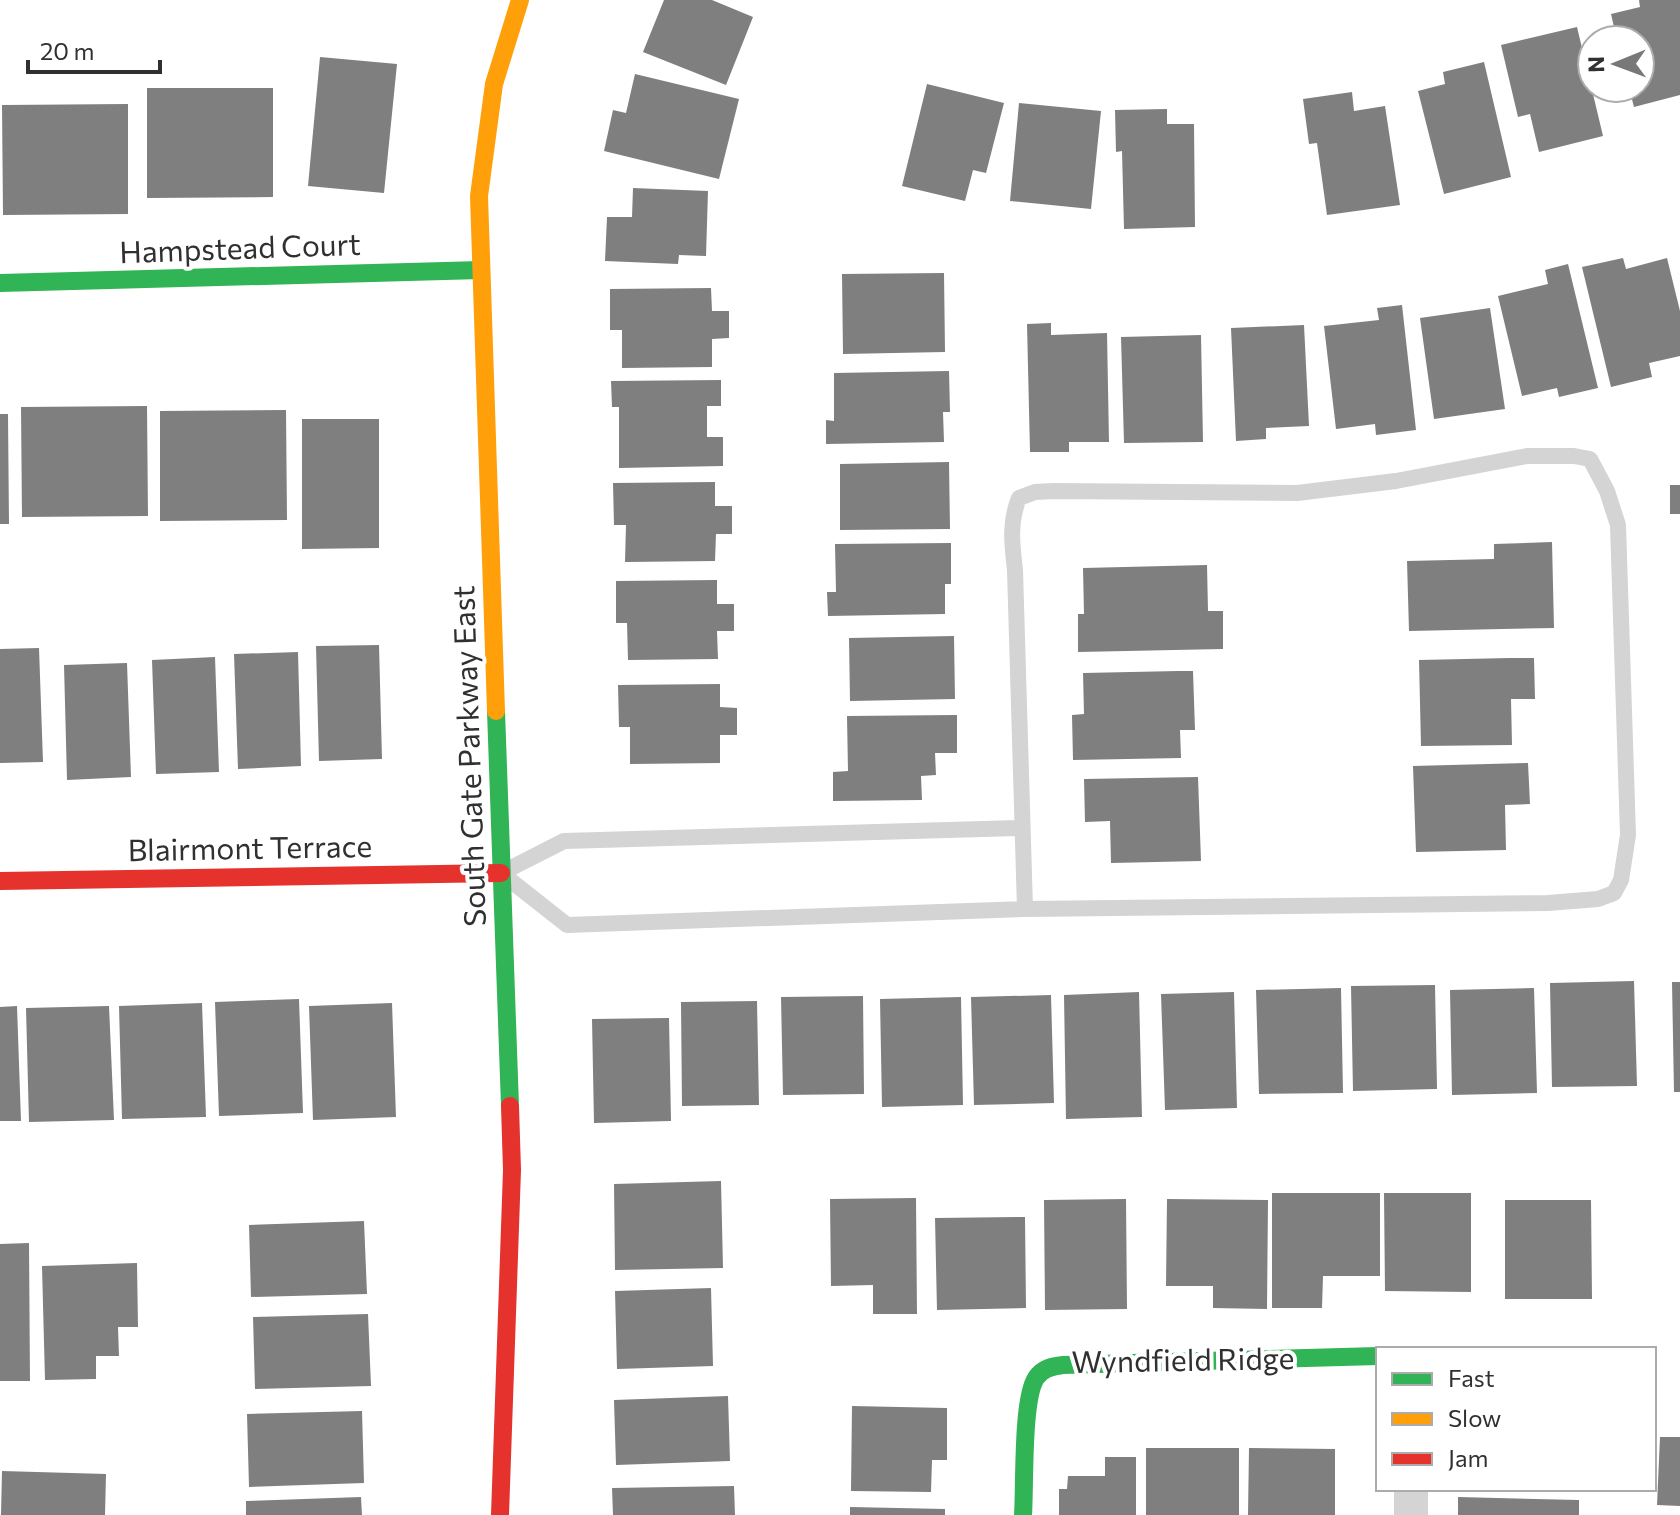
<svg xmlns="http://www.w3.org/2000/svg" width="1680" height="1515" font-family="Commissioner,sans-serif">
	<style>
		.building { fill: #7f7f7f }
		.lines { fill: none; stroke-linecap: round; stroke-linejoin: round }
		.lane { stroke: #d4d4d4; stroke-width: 16 }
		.street { stroke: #d4d4d4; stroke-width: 34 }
		.fast { stroke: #30b455; stroke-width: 18 }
		.slow { stroke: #ff9f0a; stroke-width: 18 }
		.jam { stroke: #e5322d; stroke-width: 18 }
		.labels { text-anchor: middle; stroke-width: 8; stroke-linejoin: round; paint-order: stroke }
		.street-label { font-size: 30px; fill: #303030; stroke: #fff }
	</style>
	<rect width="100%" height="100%" fill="#fff"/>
	<!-- building -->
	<path class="building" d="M 664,0 L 712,0 L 753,17 L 726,85 L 643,52 Z
		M 1639,0 L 1680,0 L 1680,95 L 1634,107 L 1629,88 L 1640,88 L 1640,40 L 1617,40 L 1611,14 L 1640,7 Z
		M 1577,27 L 1603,136 L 1539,152 L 1530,114 L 1518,117 L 1501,45 Z
		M 320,57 L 397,64 L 384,193 L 308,186 Z
		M 1484,62 L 1511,177 L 1444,194 L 1418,91 L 1445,84 L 1443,72 Z
		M 635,74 L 739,99 L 719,179 L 604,151 L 613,110 L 626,113 Z
		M 927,84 L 1004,103 L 986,173 L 973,170 L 965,201 L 902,186 Z
		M 147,88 L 273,88 L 273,197 L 147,198 Z
		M 1352,92 L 1354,111 L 1385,106 L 1400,205 L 1327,215 L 1317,143 L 1309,144 L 1303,99 Z
		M 1019,103 L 1101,111 L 1091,209 L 1010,201 Z
		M 128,104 L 128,214 L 3,215 L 2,105 Z
		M 1167,109 L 1167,124 L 1194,124 L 1195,227 L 1124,229 L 1122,151 L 1116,152 L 1115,110 Z
		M 633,188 L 708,191 L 706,256 L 679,255 L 678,264 L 605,261 L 607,217 L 632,217 Z
		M 1623,258 L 1626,269 L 1667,258 L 1680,311 L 1680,356 L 1649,363 L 1652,377 L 1611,387 L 1582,267 Z
		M 1568,264 L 1598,388 L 1559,397 L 1557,388 L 1522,396 L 1498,296 L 1548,284 L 1545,270 Z
		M 944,273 L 945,352 L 843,354 L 842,274 Z
		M 711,288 L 712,311 L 729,311 L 729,338 L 712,339 L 712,367 L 622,368 L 622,330 L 610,330 L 610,289 Z
		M 1402,305 L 1416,430 L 1376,435 L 1375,424 L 1336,429 L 1324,326 L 1379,320 L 1377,308 Z
		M 1490,308 L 1505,409 L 1434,419 L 1420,318 Z
		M 1051,323 L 1051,335 L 1107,333 L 1109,442 L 1069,442 L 1069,452 L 1030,452 L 1027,324 Z
		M 1304,325 L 1309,426 L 1266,428 L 1266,439 L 1236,441 L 1231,328 Z
		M 1201,335 L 1203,442 L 1124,443 L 1121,337 Z
		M 949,371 L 950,412 L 943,412 L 944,442 L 826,444 L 826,420 L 834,421 L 834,373 Z
		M 721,380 L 721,406 L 707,406 L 707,437 L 723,437 L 723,466 L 619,468 L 619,407 L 612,407 L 611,381 Z
		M 147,406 L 148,516 L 22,517 L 21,407 Z
		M 286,410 L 287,520 L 160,521 L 160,411 Z
		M 0,414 L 8,414 L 9,524 L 0,524 Z
		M 302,419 L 379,419 L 379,548 L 302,549 Z
		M 949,462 L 950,529 L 840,530 L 840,464 Z
		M 715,482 L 715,506 L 732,506 L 732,534 L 716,534 L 715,561 L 625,562 L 626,525 L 614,525 L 613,483 Z
		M 1670,485 L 1680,485 L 1680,514 L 1670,514 Z
		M 1552,542 L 1554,628 L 1409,631 L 1407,561 L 1494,559 L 1494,544 Z
		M 951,543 L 951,584 L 945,584 L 945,614 L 828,616 L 827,592 L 836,592 L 835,544 Z
		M 1207,565 L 1208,611 L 1223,611 L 1223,649 L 1078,652 L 1078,614 L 1084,614 L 1083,568 Z
		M 717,580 L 717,604 L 734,604 L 734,631 L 717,631 L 718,659 L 628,660 L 627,623 L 616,623 L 616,581 Z
		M 954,636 L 955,699 L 850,701 L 849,638 Z
		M 379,645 L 382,759 L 319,761 L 316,646 Z
		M 39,648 L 43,762 L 0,763 L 0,649 Z
		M 298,652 L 301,766 L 238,769 L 234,654 Z
		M 215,657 L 219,772 L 156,774 L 152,660 Z
		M 1510,658 L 1534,658 L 1535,699 L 1511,699 L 1512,745 L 1421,746 L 1419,660 Z
		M 127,663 L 131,777 L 67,780 L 64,665 Z
		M 1179,671 L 1193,671 L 1195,730 L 1180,730 L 1181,758 L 1073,760 L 1072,715 L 1084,714 L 1083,673 Z
		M 720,684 L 720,707 L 737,708 L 737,735 L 720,735 L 720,763 L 630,764 L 630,727 L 619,727 L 618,685 Z
		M 957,715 L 957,753 L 935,753 L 936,775 L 921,776 L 922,800 L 833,801 L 833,772 L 848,771 L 847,716 Z
		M 1528,763 L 1530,804 L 1505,805 L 1506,850 L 1416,852 L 1413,766 Z
		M 1198,777 L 1201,861 L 1111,863 L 1110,821 L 1085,822 L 1084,779 Z
		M 1634,981 L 1637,1086 L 1552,1087 L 1550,983 Z
		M 1672,982 L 1680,982 L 1680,1092 L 1674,1092 Z
		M 1435,985 L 1437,1089 L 1353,1091 L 1351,986 Z
		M 1341,988 L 1343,1093 L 1259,1094 L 1256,990 Z
		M 1534,988 L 1537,1093 L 1452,1095 L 1450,990 Z
		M 1139,992 L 1142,1117 L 1066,1119 L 1064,995 Z
		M 1234,992 L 1237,1108 L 1165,1110 L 1161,994 Z
		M 1051,995 L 1054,1103 L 974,1105 L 971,997 Z
		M 863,996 L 864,1094 L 783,1095 L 781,997 Z
		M 961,997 L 963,1105 L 882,1107 L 880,999 Z
		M 299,999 L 303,1113 L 219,1116 L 215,1002 Z
		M 757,1001 L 759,1105 L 682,1106 L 681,1002 Z
		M 202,1003 L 206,1117 L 122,1119 L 119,1006 Z
		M 392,1003 L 396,1117 L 313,1120 L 309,1006 Z
		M 17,1006 L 21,1121 L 0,1121 L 0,1007 Z
		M 109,1006 L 114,1120 L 29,1122 L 26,1008 Z
		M 669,1018 L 671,1121 L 594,1123 L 592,1019 Z
		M 721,1181 L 723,1268 L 615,1270 L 614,1184 Z
		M 1272,1193 L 1380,1193 L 1380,1276 L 1323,1276 L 1322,1308 L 1272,1308 Z
		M 1384,1193 L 1471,1193 L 1471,1292 L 1385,1291 Z
		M 916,1198 L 917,1314 L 873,1314 L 873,1285 L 831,1286 L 830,1199 Z
		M 1126,1199 L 1127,1309 L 1045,1310 L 1044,1200 Z
		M 1167,1199 L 1268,1200 L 1267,1309 L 1213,1308 L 1213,1286 L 1166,1286 Z
		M 1505,1200 L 1591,1200 L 1592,1299 L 1505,1299 Z
		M 1025,1217 L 1026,1308 L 937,1310 L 935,1218 Z
		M 364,1221 L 367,1294 L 251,1297 L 249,1225 Z
		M 29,1243 L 30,1381 L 0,1381 L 0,1244 Z
		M 137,1263 L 138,1327 L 118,1327 L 119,1356 L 96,1356 L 96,1379 L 45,1380 L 42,1266 Z
		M 711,1288 L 713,1366 L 617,1369 L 615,1291 Z
		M 368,1314 L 371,1386 L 255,1389 L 253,1317 Z
		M 728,1396 L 730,1461 L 616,1465 L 614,1400 Z
		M 852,1406 L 947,1408 L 947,1460 L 932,1460 L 931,1492 L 851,1491 Z
		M 362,1411 L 364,1483 L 249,1487 L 247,1414 Z
		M 1660,1437 L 1680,1437 L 1680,1506 L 1657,1505 Z
		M 1146,1448 L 1239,1448 L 1239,1515 L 1146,1515 Z
		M 1249,1448 L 1335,1449 L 1335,1515 L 1248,1515 Z
		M 1105,1457 L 1136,1457 L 1136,1515 L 1059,1515 L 1059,1489 L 1067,1489 L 1068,1476 L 1105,1476 Z
		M 2,1471 L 106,1474 L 105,1515 L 1,1515 Z
		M 734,1486 L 735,1515 L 613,1515 L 612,1488 Z
		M 361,1497 L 362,1515 L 246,1515 L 246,1501 Z
		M 1458,1497 L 1579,1500 L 1579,1515 L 1458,1515 Z
		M 850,1507 L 945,1509 L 945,1515 L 850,1515 Z"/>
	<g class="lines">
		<!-- lane -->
		<path class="lane" d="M 1021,828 L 564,841 L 501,873 L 567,925 L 1025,909 L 1548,903 L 1598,899 L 1614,893 L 1621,880 L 1628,835 L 1618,525 L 1607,491 L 1590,459 L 1574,456 L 1527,456 L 1396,481 L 1297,493 L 1054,491 L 1035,492 L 1019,498 C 1009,523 1012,544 1015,570 L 1025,909"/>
		<!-- street -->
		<path class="street" d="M 1411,1515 L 1411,1489"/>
		<!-- fast -->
		<path class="fast" d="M 0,283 L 481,270
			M 496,711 L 510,1106
			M 1023,1515 C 1025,1485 1022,1399 1036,1378 C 1042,1368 1053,1366 1063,1365 L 1378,1356"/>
		<!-- slow -->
		<path class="slow" d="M 496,711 L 479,196 L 494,84 L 520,0"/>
		<!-- jam -->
		<path class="jam" d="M 0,881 L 501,873
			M 500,1515 L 512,1170 L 510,1106"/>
	</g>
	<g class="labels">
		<!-- street labels -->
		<g class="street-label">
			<text transform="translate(240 249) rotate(-2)" y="10">Hampstead Court</text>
			<text transform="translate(470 756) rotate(-92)" y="10">South Gate Parkway East</text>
			<text transform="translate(250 849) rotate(-1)" y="10">Blairmont Terrace</text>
			<text transform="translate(1183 1361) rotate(-1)" y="10">Wyndfield Ridge</text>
		</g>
	</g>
	<!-- legend -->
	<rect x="1376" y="1347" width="280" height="144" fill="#ffffff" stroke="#acacac" stroke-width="2"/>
	<rect x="1392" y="1373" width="40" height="12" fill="#30b455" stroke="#acacac" stroke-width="2"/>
	<text x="1448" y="1387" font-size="24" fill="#303030">Fast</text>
	<rect x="1392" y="1413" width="40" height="12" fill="#ff9f0a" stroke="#acacac" stroke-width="2"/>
	<text x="1448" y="1427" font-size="24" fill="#303030">Slow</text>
	<rect x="1392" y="1453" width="40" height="12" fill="#e5322d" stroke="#acacac" stroke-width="2"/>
	<text x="1448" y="1467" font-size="24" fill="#303030">Jam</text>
	<!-- north arrow -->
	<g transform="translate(1616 64) rotate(269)"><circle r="38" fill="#ffffff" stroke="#acacac" stroke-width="2"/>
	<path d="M0-6L14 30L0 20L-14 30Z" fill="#787878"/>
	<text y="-12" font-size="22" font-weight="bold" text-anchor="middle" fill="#303030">N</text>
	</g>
	<!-- scale -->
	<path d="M28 60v12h132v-12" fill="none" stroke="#303030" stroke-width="4"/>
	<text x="40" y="60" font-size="24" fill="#303030" stroke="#ffffff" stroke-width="6" paint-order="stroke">20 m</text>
</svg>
